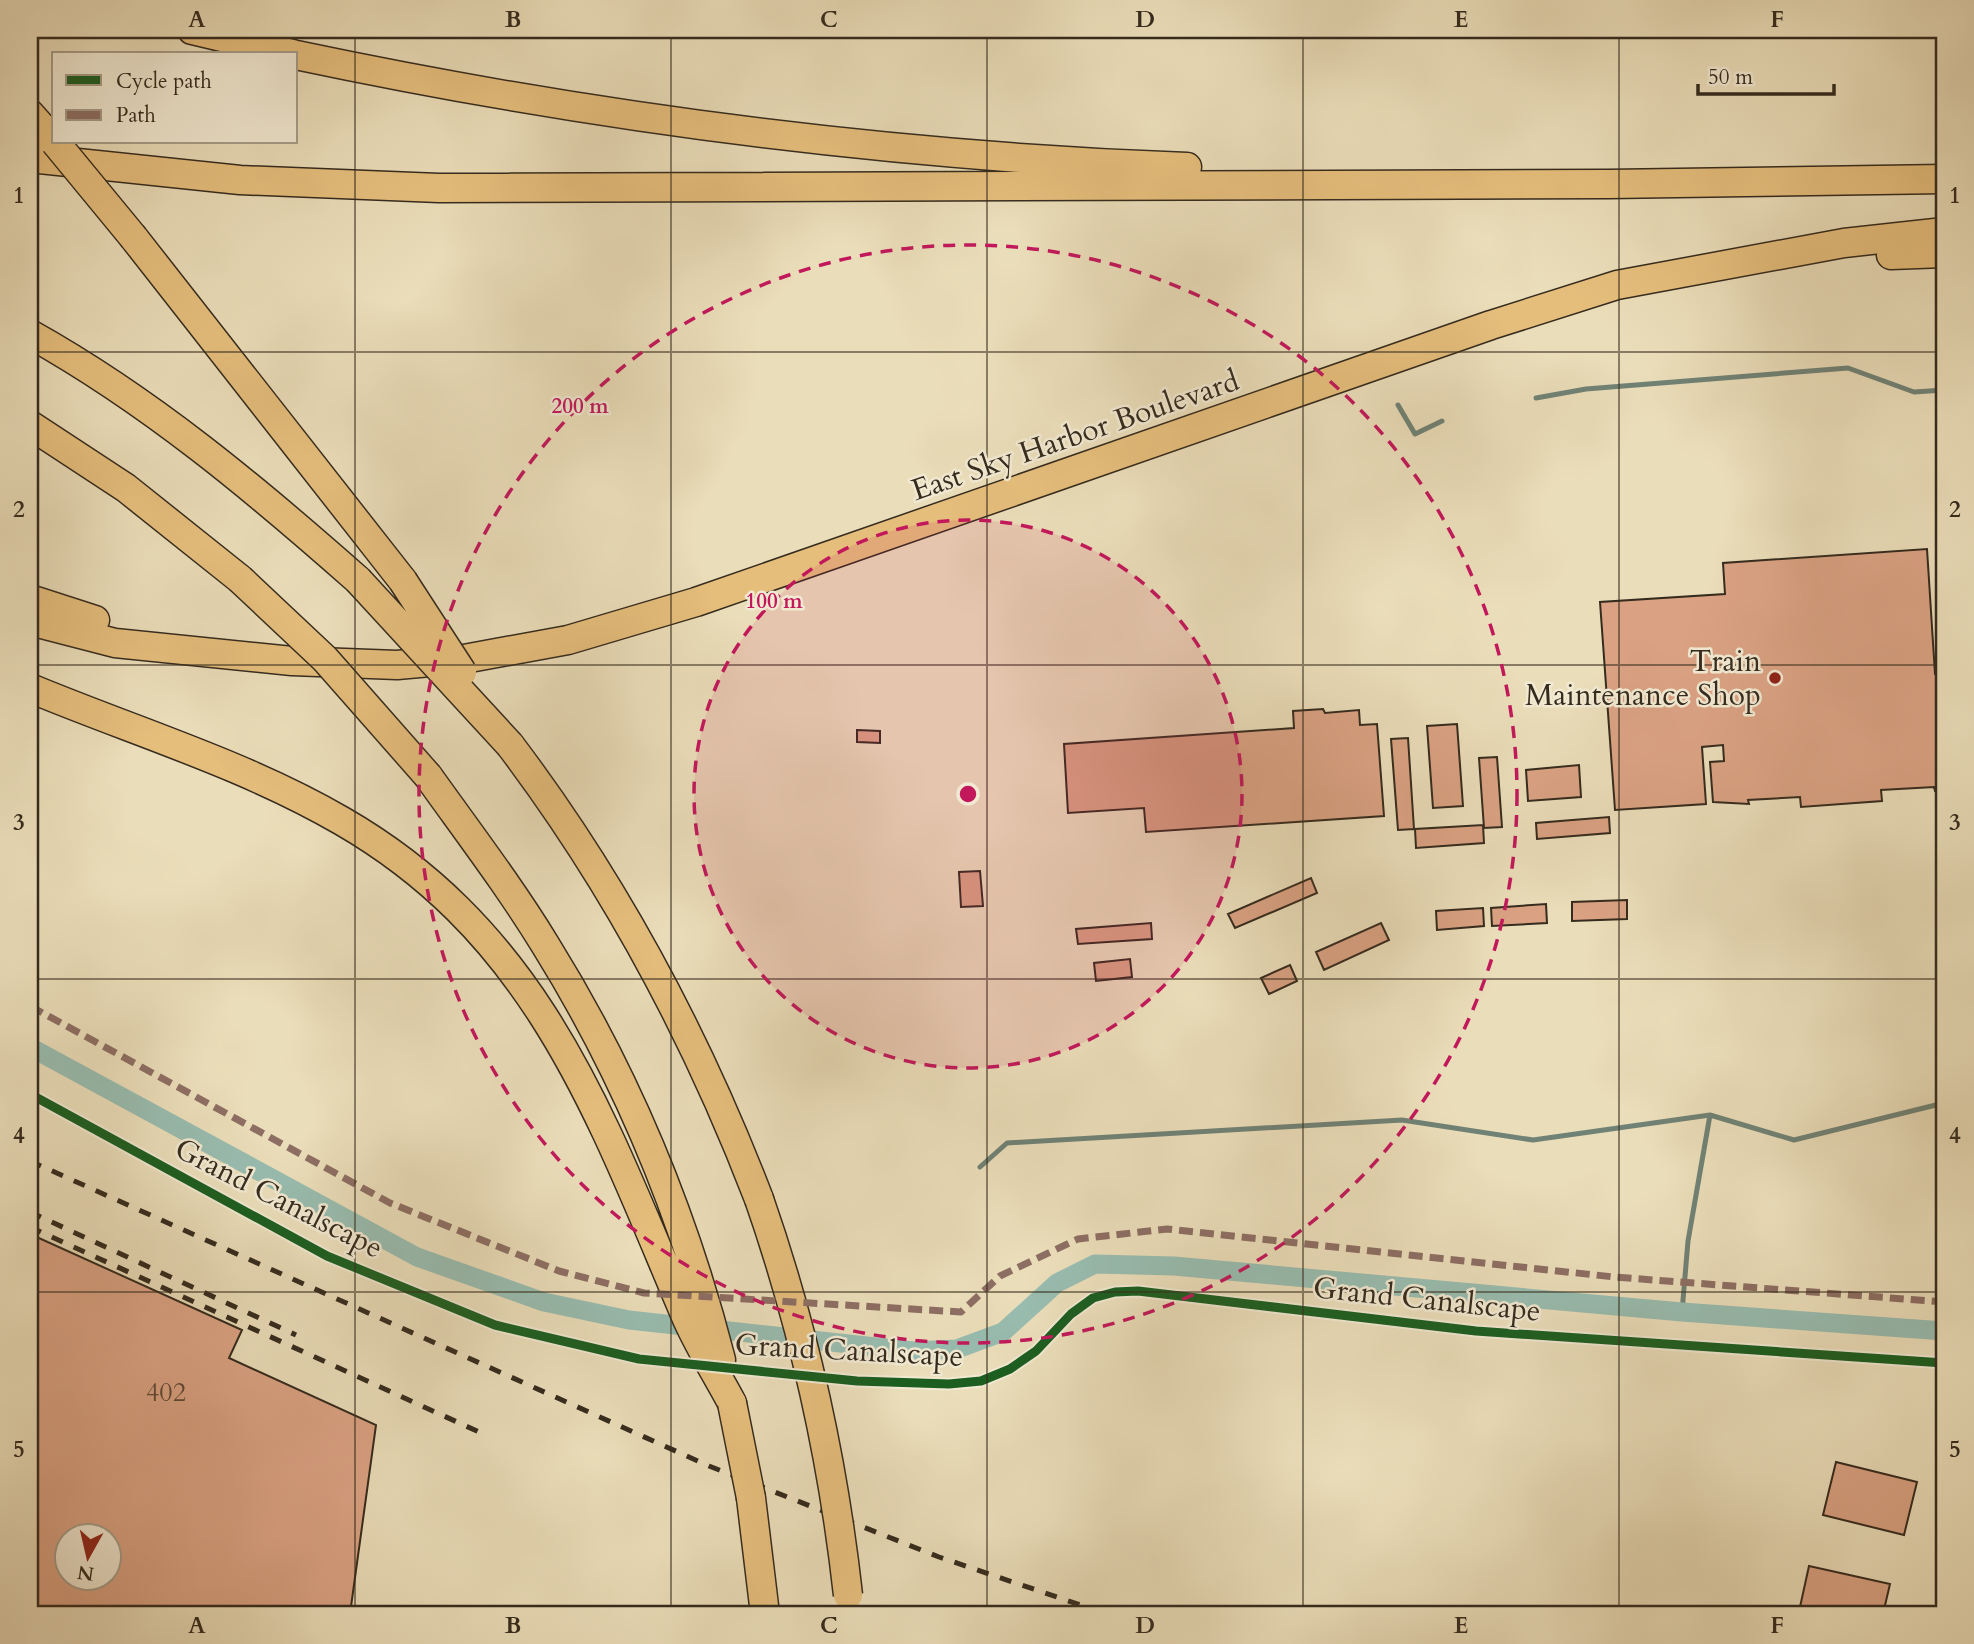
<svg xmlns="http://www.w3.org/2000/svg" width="1974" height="1644" font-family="Cardo,serif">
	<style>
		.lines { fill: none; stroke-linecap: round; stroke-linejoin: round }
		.stream { stroke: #708275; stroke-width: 5 }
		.canal { stroke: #98bcaf; stroke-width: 19 }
		.building { fill: #daa283; stroke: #352b1e; stroke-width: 2; fill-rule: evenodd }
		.highway-casing { stroke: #352b1e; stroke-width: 31 }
		.highway { stroke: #e5be7c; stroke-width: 28 }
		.rail { stroke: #352b1e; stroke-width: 5; stroke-dasharray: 12 12; stroke-linecap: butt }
		.highway-bridge-casing { stroke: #352b1e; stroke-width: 31; stroke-linecap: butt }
		.highway-bridge { stroke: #e5be7c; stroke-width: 28 }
		.quiet { stroke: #8d6e63; stroke-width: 7; stroke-dasharray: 14 7; stroke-linecap: butt }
		.cycleway-casing { stroke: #f1e9d2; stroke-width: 13 }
		.cycleway { stroke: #1b5e20; stroke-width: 9 }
		.grid { fill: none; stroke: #352b1e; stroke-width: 2; stroke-opacity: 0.55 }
		.ring { fill: none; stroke: #c2185b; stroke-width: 3.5; stroke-dasharray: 12 9 }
		.poi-dot { fill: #8f2418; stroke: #f1e9d2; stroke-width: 2.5 }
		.labels { text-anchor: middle; stroke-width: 5; stroke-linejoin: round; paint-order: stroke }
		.number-label { font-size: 26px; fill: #5e4937 }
		.street-label { font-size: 30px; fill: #352b1e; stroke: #f1e9d2 }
		.poi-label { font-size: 30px; fill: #352b1e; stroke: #f1e9d2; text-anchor: end }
		.centre { fill: #c2185b; stroke: #f1e9d2; stroke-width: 3.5 }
		.ring-label { font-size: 21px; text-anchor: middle; font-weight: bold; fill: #c2185b; stroke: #f1e9d2; stroke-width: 5; stroke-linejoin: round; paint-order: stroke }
		.neatline { fill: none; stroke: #352b1e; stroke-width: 2.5 }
		.grid-label { font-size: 23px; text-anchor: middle; font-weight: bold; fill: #352b1e }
	</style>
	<rect width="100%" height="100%" fill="#eaddb9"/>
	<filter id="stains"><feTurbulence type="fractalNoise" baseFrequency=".00286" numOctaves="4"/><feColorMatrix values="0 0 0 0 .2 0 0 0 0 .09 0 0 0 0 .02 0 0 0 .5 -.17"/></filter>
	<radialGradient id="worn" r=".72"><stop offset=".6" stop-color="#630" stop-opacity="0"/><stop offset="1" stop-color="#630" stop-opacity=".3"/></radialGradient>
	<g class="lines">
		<!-- stream -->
		<path class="stream" d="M 1536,398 L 1586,389 L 1848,368 L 1914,392 L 1944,390
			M 1398,405 L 1415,434 L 1442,421
			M 980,1167 L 1007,1143 L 1402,1120 L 1533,1140 L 1710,1115 L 1794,1140 L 1944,1103
			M 1682,1312 L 1688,1241 L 1710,1115"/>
		<!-- canal -->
		<path class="canal" d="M 30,1047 L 417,1257 L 544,1302 L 629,1320 L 913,1351 L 957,1349 L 1003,1332 L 1057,1283 L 1095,1264 L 1174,1266 L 1682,1312 L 1944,1331"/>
	</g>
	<!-- building -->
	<path class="building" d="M 1927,549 L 1935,674 L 1944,673 L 1944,714 L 1939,714 L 1944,790 L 1935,791 L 1934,787 L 1881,790 L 1882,801 L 1801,807 L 1800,797 L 1748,800 L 1749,804 L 1713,802 L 1710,762 L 1724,761 L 1723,745 L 1702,747 L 1706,804 L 1615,810 L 1600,602 L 1725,594 L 1723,563 Z
		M 1323,709 L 1325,713 L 1359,710 L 1360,725 L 1377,724 L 1384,816 L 1146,832 L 1144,808 L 1068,813 L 1064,744 L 1294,728 L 1293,711 Z
		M 1457,724 L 1463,806 L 1433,808 L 1427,726 Z
		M 857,730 L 880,731 L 880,743 L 857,742 Z
		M 1408,738 L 1414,829 L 1398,830 L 1391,739 Z
		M 1497,757 L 1502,827 L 1484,828 L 1479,758 Z
		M 1579,765 L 1581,797 L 1528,801 L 1526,770 Z
		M 1609,817 L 1610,833 L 1537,839 L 1536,823 Z
		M 1483,825 L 1484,843 L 1416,848 L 1415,829 Z
		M 980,871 L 983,906 L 961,907 L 959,872 Z
		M 1311,878 L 1317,893 L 1235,928 L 1228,914 Z
		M 1627,900 L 1627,919 L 1572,921 L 1572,902 Z
		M 1546,904 L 1547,923 L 1492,926 L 1491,908 Z
		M 1483,908 L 1484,926 L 1437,930 L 1436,911 Z
		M 1151,923 L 1152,939 L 1078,944 L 1076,929 Z
		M 1381,923 L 1389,940 L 1324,970 L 1316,952 Z
		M 1130,959 L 1132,977 L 1096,981 L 1094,963 Z
		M 1290,965 L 1297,981 L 1269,994 L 1261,978 Z
		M 30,1234 L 242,1330 L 229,1358 L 376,1425 L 350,1614 L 30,1614 ZM 66,1536 L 108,1536 L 108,1578 L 66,1578 Z
		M 1836,1462 L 1917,1482 L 1904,1535 L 1823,1515 Z
		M 1809,1566 L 1890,1584 L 1883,1614 L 1832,1614 L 1800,1607 Z"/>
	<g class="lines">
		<defs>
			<path id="highway" d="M 192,30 L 293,54
				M 296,55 C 590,117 887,156 1187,167
				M 30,114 L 54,141
				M 30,158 L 240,180 L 439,188 L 1609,184 L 1944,179
				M 134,238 L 403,581
				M 1891,255 L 1944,253
				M 30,334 C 150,401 255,489 358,580
				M 30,425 L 126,488 L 240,579
				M 30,599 L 95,620
				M 30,621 L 115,643 L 292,661 L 397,665 L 464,659 L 568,640 L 696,602 L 1491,325 L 1617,285 L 1844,243 L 1944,232
				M 30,688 C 133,731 244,764 342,821 C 541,936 602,1120 687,1319 C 700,1348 717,1375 732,1403
				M 510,745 C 616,885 696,1035 759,1199
				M 428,776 C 468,832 510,887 546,946 C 625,1073 684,1215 721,1360
				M 751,1498 L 765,1614"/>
		</defs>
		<!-- highway casing -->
		<use href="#highway" class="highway-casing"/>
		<!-- highway -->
		<use href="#highway" class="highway"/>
		<!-- rail -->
		<path class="rail" d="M 30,1161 L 709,1466 L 939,1557 L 1107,1614
			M 30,1212 L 296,1335
			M 30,1227 L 479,1432"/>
		<defs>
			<path id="highway-bridge" d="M 55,142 L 134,238
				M 240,579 L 325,659 L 428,776
				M 358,580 L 510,745
				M 403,581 L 462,672
				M 759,1199 C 804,1328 833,1460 848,1595
				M 732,1403 L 751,1498"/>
		</defs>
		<!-- highway-bridge casing -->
		<use href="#highway-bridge" class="highway-bridge-casing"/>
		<!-- highway-bridge -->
		<use href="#highway-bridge" class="highway-bridge"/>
		<!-- quiet -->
		<path class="quiet" d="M 30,1006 L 390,1203 L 559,1271 L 644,1293 L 961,1312 L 1000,1276 L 1078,1239 L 1167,1229 L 1614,1277 L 1944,1302"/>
		<defs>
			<path id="cycleway" d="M 30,1094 L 327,1256 L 495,1325 L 639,1359 L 857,1381 L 949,1384 L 981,1381 L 1010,1369 L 1036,1351 L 1071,1314 L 1093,1298 L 1115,1292 L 1138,1291 L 1476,1331 L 1944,1363"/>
		</defs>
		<!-- cycleway casing -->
		<use href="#cycleway" class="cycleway-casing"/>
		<!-- cycleway -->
		<use href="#cycleway" class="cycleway"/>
	</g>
	<!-- grid -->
	<path class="grid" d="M 355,30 L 355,1614M 671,30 L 671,1614M 987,30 L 987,1614M 1303,30 L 1303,1614M 1619,30 L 1619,1614M 30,352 L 1944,352M 30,665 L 1944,665M 30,979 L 1944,979M 30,1292 L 1944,1292"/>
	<!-- distance rings -->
	<circle cx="968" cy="794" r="274" fill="#c2185b" fill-opacity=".12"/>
	<g class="ring">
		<circle cx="968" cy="794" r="274"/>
		<circle cx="968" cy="794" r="549"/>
	</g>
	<!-- markers -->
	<circle class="poi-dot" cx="1775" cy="678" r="7"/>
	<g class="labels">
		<!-- number labels -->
		<g class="number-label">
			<text x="166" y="1401">402</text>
		</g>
		<!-- street labels -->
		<g class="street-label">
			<text transform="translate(1075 435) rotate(-19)" y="10">East Sky Harbor Boulevard</text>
			<text transform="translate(279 1198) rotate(27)" y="10">Grand Canalscape</text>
			<text transform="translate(1427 1299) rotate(6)" y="10">Grand Canalscape</text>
			<text transform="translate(849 1350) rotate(3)" y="10">Grand Canalscape</text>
		</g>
		<!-- poi labels -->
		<g class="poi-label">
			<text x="1761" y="671">Train<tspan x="1761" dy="34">Maintenance Shop</tspan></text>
		</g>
	</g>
	<circle cx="968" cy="794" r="10" class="centre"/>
	<g class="ring-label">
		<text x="580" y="413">200 m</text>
		<text x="774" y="608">100 m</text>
	</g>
	<!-- margin -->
	<rect width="1974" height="1644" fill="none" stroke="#eaddb9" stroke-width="77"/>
	<!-- legend -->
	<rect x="52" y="52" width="245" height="91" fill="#f1e9d2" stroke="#a69d8a" stroke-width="2"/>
	<rect x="66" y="75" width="35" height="10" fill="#1b5e20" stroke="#a69d8a" stroke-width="2"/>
	<text x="116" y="88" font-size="21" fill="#352b1e">Cycle path</text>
	<rect x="66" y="110" width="35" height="10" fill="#8d6e63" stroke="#a69d8a" stroke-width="2"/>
	<text x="116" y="122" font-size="21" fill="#352b1e">Path</text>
	<!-- north arrow -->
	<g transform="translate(88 1557) rotate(188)"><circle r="33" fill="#f1e9d2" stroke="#a69d8a" stroke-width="2"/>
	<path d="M0-5L12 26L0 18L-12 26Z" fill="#8f2418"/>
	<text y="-10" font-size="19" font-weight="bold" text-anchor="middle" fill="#352b1e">N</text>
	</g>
	<!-- scale -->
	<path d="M1698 84v10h136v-10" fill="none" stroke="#352b1e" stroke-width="3.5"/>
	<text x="1708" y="84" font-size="21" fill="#352b1e" stroke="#f1e9d2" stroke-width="5" paint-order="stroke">50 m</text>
	<rect x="38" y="38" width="1898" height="1568" class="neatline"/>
	<g class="grid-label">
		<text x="197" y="27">A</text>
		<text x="513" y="27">B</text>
		<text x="829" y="27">C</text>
		<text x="1145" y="27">D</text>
		<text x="1461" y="27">E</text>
		<text x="1777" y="27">F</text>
		<text x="19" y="203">1</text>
		<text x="1955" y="203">1</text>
		<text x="19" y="517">2</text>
		<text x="1955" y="517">2</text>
		<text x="19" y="830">3</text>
		<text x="1955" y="830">3</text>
		<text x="19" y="1143">4</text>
		<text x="1955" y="1143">4</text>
		<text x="19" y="1457">5</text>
		<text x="1955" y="1457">5</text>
		<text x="197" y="1633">A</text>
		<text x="513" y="1633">B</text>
		<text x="829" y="1633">C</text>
		<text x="1145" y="1633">D</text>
		<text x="1461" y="1633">E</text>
		<text x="1777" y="1633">F</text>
	</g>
	<rect width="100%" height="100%" filter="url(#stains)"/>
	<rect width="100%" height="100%" fill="url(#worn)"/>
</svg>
